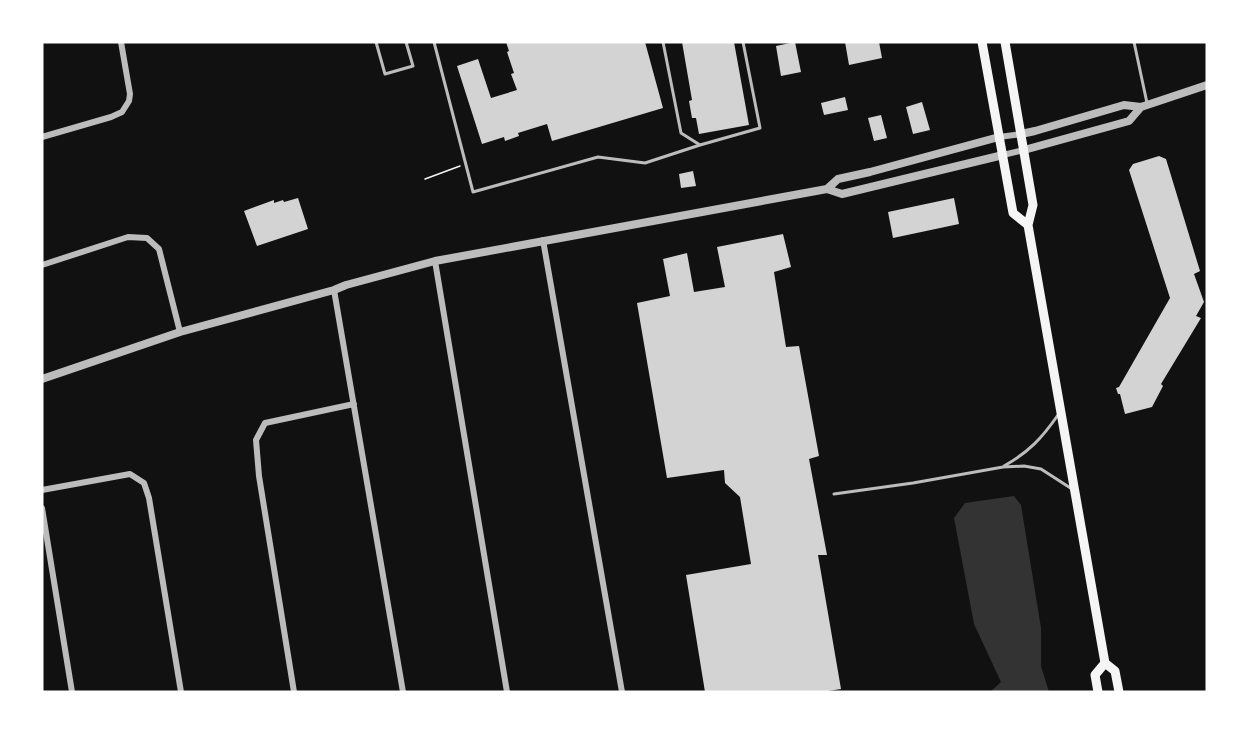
<svg xmlns="http://www.w3.org/2000/svg" width="1249" height="734" font-family="Mulish,sans-serif">
	<style>
		.water { fill: #333 }
		.building { fill: #d3d3d3 }
		.lines { fill: none; stroke-linecap: round; stroke-linejoin: round }
		.path { stroke: #f5f5f5; stroke-width: 1.5 }
		.service { stroke: #bcbcbc; stroke-width: 3 }
		.minor { stroke: #bcbcbc; stroke-width: 6 }
		.tertiary { stroke: #bcbcbc; stroke-width: 8 }
		.primary { stroke: #f5f5f5; stroke-width: 9 }
	</style>
	<rect width="100%" height="100%" fill="#111"/>
	<!-- water -->
	<path class="water" d="M 1014,496 L 1021,505 L 1041,628 L 1041,666 L 1049,692 L 990,692 L 1001,682 L 974,624 L 954,518 L 965,503 Z"/>
	<!-- building -->
	<path class="building" d="M 506,42 L 645,42 L 663,108 L 552,141 L 547,124 L 518,133 L 519,136 L 505,141 L 504,137 L 482,144 L 457,66 L 478,59 L 491,98 L 517,90 L 511,74 L 514,73 L 507,52 L 509,51 Z
		M 682,42 L 734,42 L 749,125 L 699,134 L 696,118 L 692,118 L 689,101 L 692,100 Z
		M 795,42 L 801,72 L 781,76 L 776,46 Z
		M 845,42 L 879,42 L 882,58 L 849,65 Z
		M 845,97 L 848,110 L 824,115 L 821,103 Z
		M 922,102 L 930,130 L 913,134 L 906,107 Z
		M 881,115 L 887,138 L 874,141 L 868,118 Z
		M 1159,156 L 1166,159 L 1200,271 L 1194,274 L 1204,302 L 1196,316 L 1201,318 L 1161,384 L 1163,386 L 1152,407 L 1125,414 L 1120,394 L 1118,394 L 1116,388 L 1119,387 L 1170,298 L 1129,170 L 1133,164 Z
		M 693,171 L 696,186 L 681,188 L 679,174 Z
		M 298,198 L 308,229 L 257,246 L 244,211 L 274,200 L 274,203 L 283,200 L 284,202 Z
		M 954,198 L 959,224 L 893,238 L 888,212 Z
		M 783,234 L 791,267 L 774,272 L 786,347 L 799,346 L 819,456 L 809,459 L 827,555 L 818,555 L 841,689 L 822,692 L 705,692 L 686,575 L 751,564 L 740,497 L 725,483 L 724,470 L 667,478 L 637,303 L 670,296 L 663,259 L 687,253 L 694,292 L 725,287 L 717,247 Z"/>
	<g class="lines">
		<!-- path -->
		<path class="path" d="M 425,179 L 460,166"/>
		<!-- service -->
		<path class="service" d="M 376,42 L 385,74 L 413,66 L 406,42
			M 434,42 L 473,192 L 598,157 L 645,163 L 700,145
			M 663,42 L 681,133 L 700,145 L 760,128 L 743,42
			M 1134,42 L 1147,103
			M 1004,466 C 1029,452 1042,438 1058,415
			M 834,494 L 913,483 L 1003,467 L 1024,466 L 1041,469 L 1072,489"/>
		<!-- minor -->
		<path class="minor" d="M 42,137 L 111,117 L 122,112 L 129,101 L 130,94 L 121,42
			M 999,137 L 1021,134
			M 1003,155 L 1024,150
			M 543,240 L 622,692
			M 435,261 L 507,692
			M 42,265 L 128,237 L 147,238 L 159,249 L 180,332
			M 334,290 L 403,692
			M 42,490 L 130,474 L 144,483 L 149,498 L 181,692
			M 42,508 L 72,692
			M 294,692 L 259,476 L 256,440 L 265,423 L 354,404"/>
		<!-- tertiary -->
		<path class="tertiary" d="M 1021,134 L 1035,131 L 1124,105 L 1141,107 L 1207,85
			M 1024,150 L 1129,121 L 1141,107
			M 827,189 L 838,179 L 870,172 L 999,137
			M 42,379 L 180,332 L 334,290 L 346,285 L 435,261 L 827,189 L 842,194 L 1003,155"/>
		<!-- primary -->
		<path class="primary" d="M 982,42 L 1013,213 L 1028,225
			M 1005,42 L 1033,205 L 1028,225 L 1105,663 L 1115,671 L 1119,692
			M 1098,692 L 1095,675 L 1105,663"/>
	</g>
	<!-- border -->
	<rect width="1249" height="734" fill="none" stroke="#ffffff" stroke-width="87"/>
</svg>
